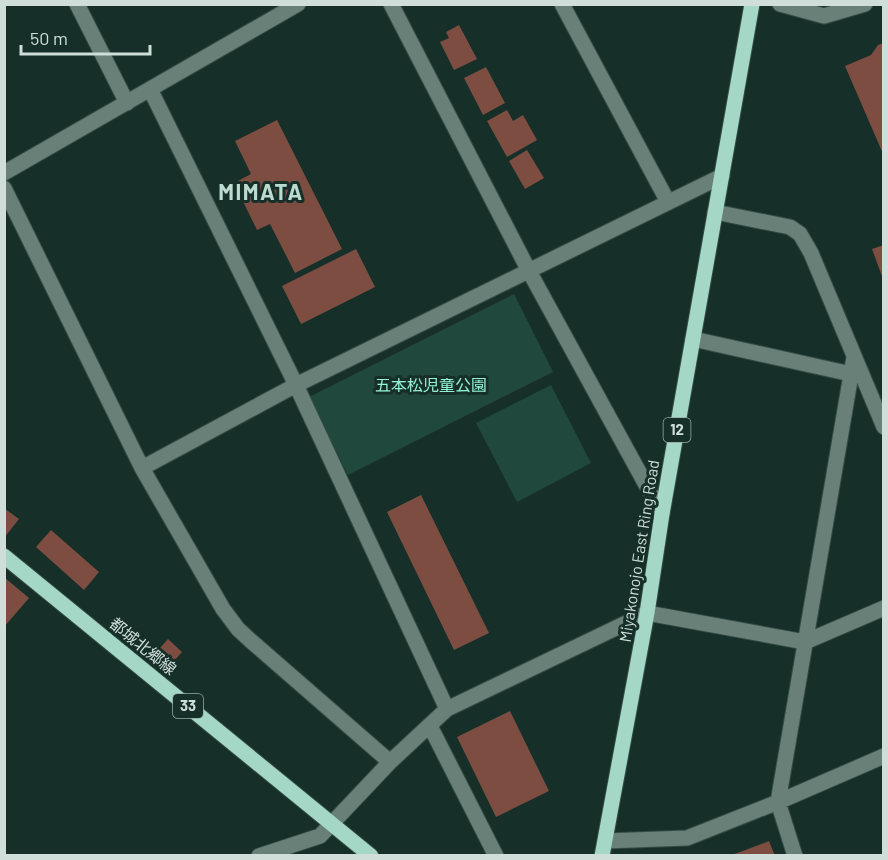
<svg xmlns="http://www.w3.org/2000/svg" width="888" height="860" font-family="Barlow,'Noto Sans JP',sans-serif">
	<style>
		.green { fill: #20483d }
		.building { fill: #7d4d41 }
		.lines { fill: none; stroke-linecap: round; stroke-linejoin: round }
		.minor-casing { stroke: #344c45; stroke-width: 17 }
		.major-casing { stroke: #344c45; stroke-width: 17 }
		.minor { stroke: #688078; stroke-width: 15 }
		.major { stroke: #a4d7c6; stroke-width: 15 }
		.labels { text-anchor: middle; stroke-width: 6; stroke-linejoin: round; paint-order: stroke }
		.shield { fill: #163029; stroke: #98aaa4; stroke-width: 1.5 }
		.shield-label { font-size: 15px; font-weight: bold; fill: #cfded9 }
		.park-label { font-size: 16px; fill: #94f2d5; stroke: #163029 }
		.street-label { font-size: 16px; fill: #cfded9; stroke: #163029 }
		.district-label { font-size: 22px; font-weight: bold; letter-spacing: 1.5px; fill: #bcdbd0; stroke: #163029 }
	</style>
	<rect width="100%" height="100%" fill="#163029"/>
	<!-- green -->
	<path class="green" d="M 514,294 L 553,372 L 348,475 L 309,397 Z
		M 551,385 L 591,463 L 517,502 L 476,423 Z"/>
	<!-- building -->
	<path class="building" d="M 459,25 L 477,59 L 454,70 L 440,42 L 449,38 L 446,32 Z
		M 884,43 L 884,156 L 845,66 L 871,55 L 878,45 Z
		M 486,67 L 505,103 L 483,115 L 464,78 Z
		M 507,110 L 513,121 L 523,115 L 537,140 L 507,157 L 487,121 Z
		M 277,120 L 342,249 L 295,273 L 270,224 L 257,230 L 234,183 L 251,174 L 235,141 Z
		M 527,150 L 544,178 L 525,189 L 509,161 Z
		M 884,245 L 884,278 L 883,279 L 872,249 Z
		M 356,249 L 375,287 L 301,324 L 282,286 Z
		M 421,495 L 489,633 L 454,650 L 387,512 Z
		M 4,508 L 19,519 L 4,538 Z
		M 51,530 L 99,572 L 84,590 L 36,547 Z
		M 4,577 L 29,598 L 4,627 Z
		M 168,639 L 182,652 L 167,669 L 153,656 Z
		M 510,711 L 549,791 L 496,817 L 457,737 Z
		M 769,841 L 775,856 L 732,856 L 732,855 Z"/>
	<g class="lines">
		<defs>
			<path id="minor" d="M 77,4 L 127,103
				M 391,4 L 529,271 L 662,514
				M 562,4 L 668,202
				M 780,4 L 824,16 L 865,4
				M 150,89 L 296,385 L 447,709
				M 4,173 L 298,4
				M 4,188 L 142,468 L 223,609 L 238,629 L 251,641 L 390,762
				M 715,212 L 790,227 L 800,234 L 811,253 L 884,427
				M 693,339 L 851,374
				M 142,468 L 296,385 L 722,176
				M 430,726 L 496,856
				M 605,841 L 687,838 L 778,802 L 884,756
				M 259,856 L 320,836 L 390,762 L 447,709 L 647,613 L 805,642 L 884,608
				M 795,856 L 778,802 L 854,357"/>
			<path id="major" d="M 4,556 L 371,856
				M 602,856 L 647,613 L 662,514 L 752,4"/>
		</defs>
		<!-- minor casing -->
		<use href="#minor" class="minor-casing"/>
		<!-- major casing -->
		<use href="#major" class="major-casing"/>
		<!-- minor -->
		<use href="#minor" class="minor"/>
		<!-- major -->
		<use href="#major" class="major"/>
	</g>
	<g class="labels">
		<!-- shield labels -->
		<g class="shield">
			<rect x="663.5" y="418" width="27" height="24" rx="4.5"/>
			<rect x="173" y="694" width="30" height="24" rx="4.5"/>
		</g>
		<g class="shield-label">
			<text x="677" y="435">12</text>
			<text x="188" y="711">33</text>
		</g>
		<!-- park labels -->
		<g class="park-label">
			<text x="431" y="391">五本松児童公園</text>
		</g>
		<!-- street labels -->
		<g class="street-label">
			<text transform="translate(639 551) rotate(-81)" y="6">Miyakonojo East Ring Road</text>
			<text transform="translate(143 646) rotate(39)" y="6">都城北郷線</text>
		</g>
		<!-- district labels -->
		<g class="district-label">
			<text x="261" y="200">MIMATA</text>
		</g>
	</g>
	<!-- border -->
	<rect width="888" height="860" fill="none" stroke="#cfded9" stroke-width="12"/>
	<!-- scale -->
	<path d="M21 45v9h129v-9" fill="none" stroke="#cfded9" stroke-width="3"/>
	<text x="30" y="45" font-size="18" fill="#cfded9" stroke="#163029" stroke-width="4.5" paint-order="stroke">50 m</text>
</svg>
